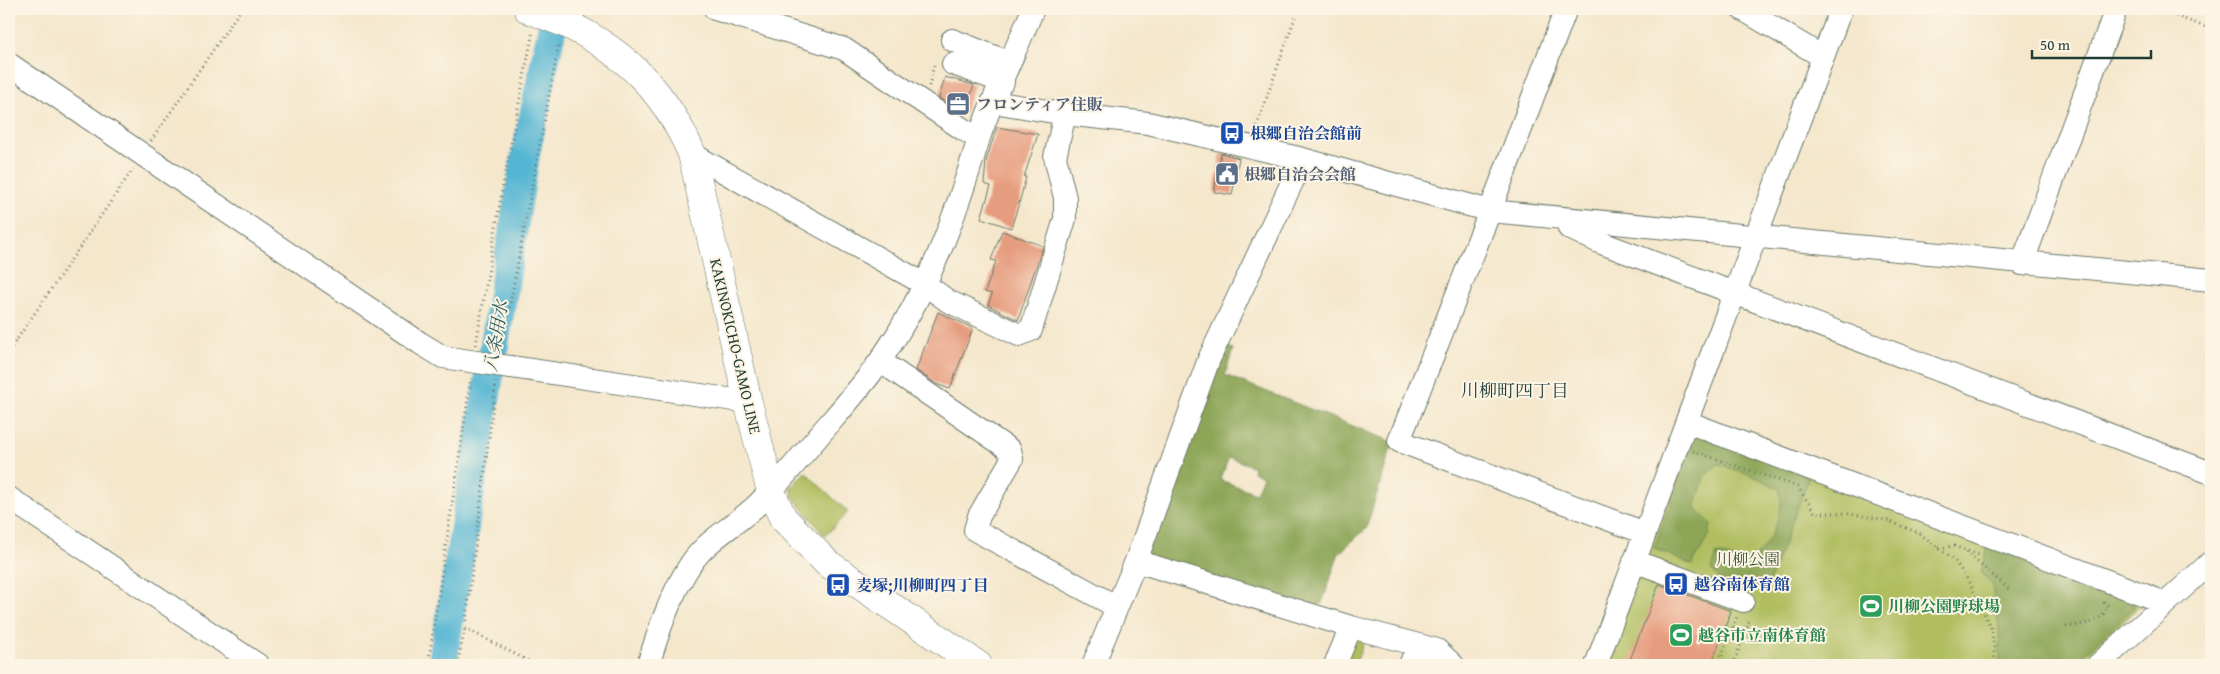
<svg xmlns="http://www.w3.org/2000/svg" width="2220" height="674" font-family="'Gentium Book Plus','Noto Serif JP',serif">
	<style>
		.green { fill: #b0be60; stroke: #687e4a }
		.forest { fill: #8ca556; stroke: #567145; fill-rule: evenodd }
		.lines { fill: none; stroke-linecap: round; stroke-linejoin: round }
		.river { stroke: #54b6d3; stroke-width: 29 }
		.building { fill: #e69c7e }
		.minor-casing { stroke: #6a7869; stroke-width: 24 }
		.major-casing { stroke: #6a7869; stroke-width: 29 }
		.path { stroke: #6a7869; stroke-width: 3; stroke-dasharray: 1 4; stroke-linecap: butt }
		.minor { stroke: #fff; stroke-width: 22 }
		.major { stroke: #fff; stroke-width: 28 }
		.labels { text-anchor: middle; stroke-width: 4; stroke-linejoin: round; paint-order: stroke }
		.service-label { font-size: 16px; font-weight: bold; fill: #4e5e75; stroke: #fcf5e5; text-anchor: start }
		.transit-label { font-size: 16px; font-weight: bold; fill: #164399; stroke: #fcf5e5; text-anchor: start }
		.street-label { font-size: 16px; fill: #1f3d34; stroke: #fcf5e5 }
		.park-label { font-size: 16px; fill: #435d3f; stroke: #fcf5e5 }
		.leisure-label { font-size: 16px; font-weight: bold; fill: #27864d; stroke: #fcf5e5; text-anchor: start }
		.water-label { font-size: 18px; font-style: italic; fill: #2c5b5c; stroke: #fcf5e5 }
		.neighbourhood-label { font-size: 18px; fill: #1f3d34; stroke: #fcf5e5 }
	</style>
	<rect width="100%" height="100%" fill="#fcf5e5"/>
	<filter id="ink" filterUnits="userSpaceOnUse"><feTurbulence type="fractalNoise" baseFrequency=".02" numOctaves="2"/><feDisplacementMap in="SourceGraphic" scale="10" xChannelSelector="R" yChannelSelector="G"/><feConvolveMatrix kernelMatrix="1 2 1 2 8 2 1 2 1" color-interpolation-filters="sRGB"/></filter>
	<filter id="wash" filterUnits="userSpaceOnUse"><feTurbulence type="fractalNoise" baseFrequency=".0096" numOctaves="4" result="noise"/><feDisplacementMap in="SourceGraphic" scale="20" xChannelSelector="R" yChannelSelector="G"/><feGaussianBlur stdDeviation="1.12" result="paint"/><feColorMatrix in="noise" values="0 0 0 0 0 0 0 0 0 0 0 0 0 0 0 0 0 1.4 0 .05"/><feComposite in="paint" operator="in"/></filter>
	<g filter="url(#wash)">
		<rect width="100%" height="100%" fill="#f4e7cc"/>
		<!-- green -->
		<path class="green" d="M 1687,422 L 2147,600 L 2076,665 L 1600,665 Z
			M 805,472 L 848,512 L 825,536 L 793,497 L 791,487 Z
			M 1367,634 L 1355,665 L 1337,665 L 1347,641 Z"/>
		<!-- forest -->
		<path class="forest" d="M 1223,345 L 1233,349 L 1225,375 L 1393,442 L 1366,529 L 1339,553 L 1322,603 L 1313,609 L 1144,556 ZM 1229,457 L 1254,467 L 1253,472 L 1263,476 L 1256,493 L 1220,480 Z
			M 1695,433 L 1809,477 L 1767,588 L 1722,583 L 1712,569 L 1717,554 C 1726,556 1738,562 1748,560 C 1765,556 1782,516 1781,500 C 1781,496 1779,492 1779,488 L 1748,474 L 1718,464 L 1704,477 L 1695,508 L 1711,524 L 1709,535 L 1692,565 L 1654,548 Z
			M 1988,547 L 2132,600 L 2135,607 L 2072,665 L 2000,665 L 1999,627 L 1992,585 L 1981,572 Z"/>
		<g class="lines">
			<!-- river -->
			<path class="river" d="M 442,665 L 526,152 L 556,9"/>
		</g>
		<g id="blocks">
			<!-- building -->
			<path class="building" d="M 945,77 L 974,85 L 964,114 L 939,98 Z
				M 997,127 L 1038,134 L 1024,177 L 1026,177 L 1020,200 L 1011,228 L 981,218 L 991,186 L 984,184 L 986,161 Z
				M 1221,153 L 1239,158 L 1232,195 L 1214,192 Z
				M 1002,231 L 1043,246 L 1018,320 L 988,305 L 992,294 L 985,292 L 996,261 L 991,260 Z
				M 938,312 L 973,328 L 950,389 L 936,384 L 916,370 Z
				M 1659,584 L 1731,611 L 1711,665 L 1628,665 Z"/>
		</g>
	</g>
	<g filter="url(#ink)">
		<use href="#blocks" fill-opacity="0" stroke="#6a7869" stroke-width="1"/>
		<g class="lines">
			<defs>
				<path id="minor" d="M 715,9 L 844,49 L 964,130 L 979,138
					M 1566,9 L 1490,211 L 1399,441 L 1645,533
					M 1742,9 L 1823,57
					M 570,26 L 574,9
					M 952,40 L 1010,63
					M 9,64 L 420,343 L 443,357 L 748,402
					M 953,64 L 1003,82
					M 994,102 L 1065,114 L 1148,123 L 1303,159 L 1490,211 L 2211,280
					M 692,154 L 926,285 L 948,301 L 1019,335 L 1031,330 L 1065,219 L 1065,198 L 1055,157 L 1065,114
					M 1568,220 L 1569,228 L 1599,242 L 2211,473
					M 2022,264 L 2116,9
					M 880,361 L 1010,450 L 1012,459 L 979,516 L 975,530 L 1117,607
					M 1687,422 L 2155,599 L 2162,606
					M 9,498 L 258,665
					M 1136,561 L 1351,627 L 1437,650 L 1453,665
					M 1634,561 L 1743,601
					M 648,665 C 659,630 670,596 690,565 C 708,538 737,525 759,503 C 780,483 797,461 816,439 C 838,413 861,388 880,361 C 930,289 954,220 979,138 C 993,95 1016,51 1033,9
					M 1093,665 L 1136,561 L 1209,359 L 1303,159
					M 1335,665 L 1351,627
					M 1410,665 L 1418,645
					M 1596,665 C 1677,446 1759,228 1841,9
					M 2098,665 L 2211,562"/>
				<path id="major" d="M 528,9 C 542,15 557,20 571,26 C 630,56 666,94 692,154 L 748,402 L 771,492 L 783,518 L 827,563 L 978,665"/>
			</defs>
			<!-- minor casing -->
			<use href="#minor" class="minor-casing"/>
			<!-- major casing -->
			<use href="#major" class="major-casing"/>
			<!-- path -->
			<path class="path" d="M 2157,9 L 2211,29
				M 929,86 L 934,65
				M 1255,131 L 1298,9
				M 151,141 L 241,9
				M 476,345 L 503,185 L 533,31
				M 502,347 L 559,43
				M 9,351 L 133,169
				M 1693,451 L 1798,487 L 1815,513 L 1844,513 L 1886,520 L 1919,533 L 1954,560 L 1968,580 L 1992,630 L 1995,665
				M 1939,548 L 1954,546 L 1979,555
				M 1966,552 L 2011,591
				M 2066,627 C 2083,624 2101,624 2108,606 L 2102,600
				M 465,628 L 536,665
				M 428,665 L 471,378
				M 457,665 L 465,628 L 496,382
				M 1718,665 L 1737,617
				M 1733,665 L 1750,619
				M 2024,665 L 2028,660"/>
			<!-- minor -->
			<use href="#minor" class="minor"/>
			<!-- major -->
			<use href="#major" class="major"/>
		</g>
	</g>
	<!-- icons -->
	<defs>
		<symbol id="office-square" viewBox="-11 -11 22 22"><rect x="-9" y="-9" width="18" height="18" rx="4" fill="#5c6f8a" stroke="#fcf5e5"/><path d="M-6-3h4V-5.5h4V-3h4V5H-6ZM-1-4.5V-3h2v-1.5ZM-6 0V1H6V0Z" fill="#fff"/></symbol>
		<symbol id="bus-square" viewBox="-11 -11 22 22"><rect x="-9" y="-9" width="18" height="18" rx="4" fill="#1a4fb4" stroke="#fcf5e5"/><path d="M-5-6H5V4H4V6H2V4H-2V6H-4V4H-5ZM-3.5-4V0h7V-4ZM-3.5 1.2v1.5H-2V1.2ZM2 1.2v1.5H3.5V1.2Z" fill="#fff"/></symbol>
		<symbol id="civic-square" viewBox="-11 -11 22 22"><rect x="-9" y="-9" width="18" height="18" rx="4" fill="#5c6f8a" stroke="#fcf5e5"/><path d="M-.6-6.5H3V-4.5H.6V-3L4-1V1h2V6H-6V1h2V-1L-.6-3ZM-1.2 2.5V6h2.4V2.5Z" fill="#fff"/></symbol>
		<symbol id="stadium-square" viewBox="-11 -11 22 22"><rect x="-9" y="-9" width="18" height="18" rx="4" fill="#2e9e5b" stroke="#fcf5e5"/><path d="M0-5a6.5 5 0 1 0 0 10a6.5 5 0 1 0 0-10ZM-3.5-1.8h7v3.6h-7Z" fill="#fff"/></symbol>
	</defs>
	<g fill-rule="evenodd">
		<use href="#office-square" x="944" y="90" width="28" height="28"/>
		<use href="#bus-square" x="1218" y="119" width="28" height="28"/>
		<use href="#civic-square" x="1213" y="160" width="28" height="28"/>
		<use href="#bus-square" x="1662" y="570" width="28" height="28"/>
		<use href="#bus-square" x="824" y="571" width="28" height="28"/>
		<use href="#stadium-square" x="1857" y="592" width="28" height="28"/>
		<use href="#stadium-square" x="1667" y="621" width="28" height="28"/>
	</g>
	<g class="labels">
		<!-- service labels -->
		<g class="service-label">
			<text x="976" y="110">フロンティア住販</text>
			<text x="1244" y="180">根郷自治会会館</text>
		</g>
		<!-- transit labels -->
		<g class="transit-label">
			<text x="1250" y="139">根郷自治会館前</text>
			<text x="1694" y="590">越谷南体育館</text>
			<text x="856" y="591">麦塚;川柳町四丁目</text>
		</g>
		<!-- street labels -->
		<g class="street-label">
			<text transform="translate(736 346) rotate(77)" y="6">KAKINOKICHO-GAMO LINE</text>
		</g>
		<!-- park labels -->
		<g class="park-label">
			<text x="1748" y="565">川柳公園</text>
		</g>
		<!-- leisure labels -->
		<g class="leisure-label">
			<text x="1888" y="612">川柳公園野球場</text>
			<text x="1698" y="641">越谷市立南体育館</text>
		</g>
		<!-- water labels -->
		<g class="water-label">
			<text transform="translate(496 336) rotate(-81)" y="6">八条用水</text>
		</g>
		<!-- neighbourhood labels -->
		<g class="neighbourhood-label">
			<text x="1515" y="397">川柳町四丁目</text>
		</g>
	</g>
	<!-- margin -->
	<rect width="2220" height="674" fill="none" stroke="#fcf5e5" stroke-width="30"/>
	<!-- scale -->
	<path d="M2032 50v8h119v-8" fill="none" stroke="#1f3d34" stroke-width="2.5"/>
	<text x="2040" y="50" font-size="15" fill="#1f3d34" stroke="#fcf5e5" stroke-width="4" paint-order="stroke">50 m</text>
</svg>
